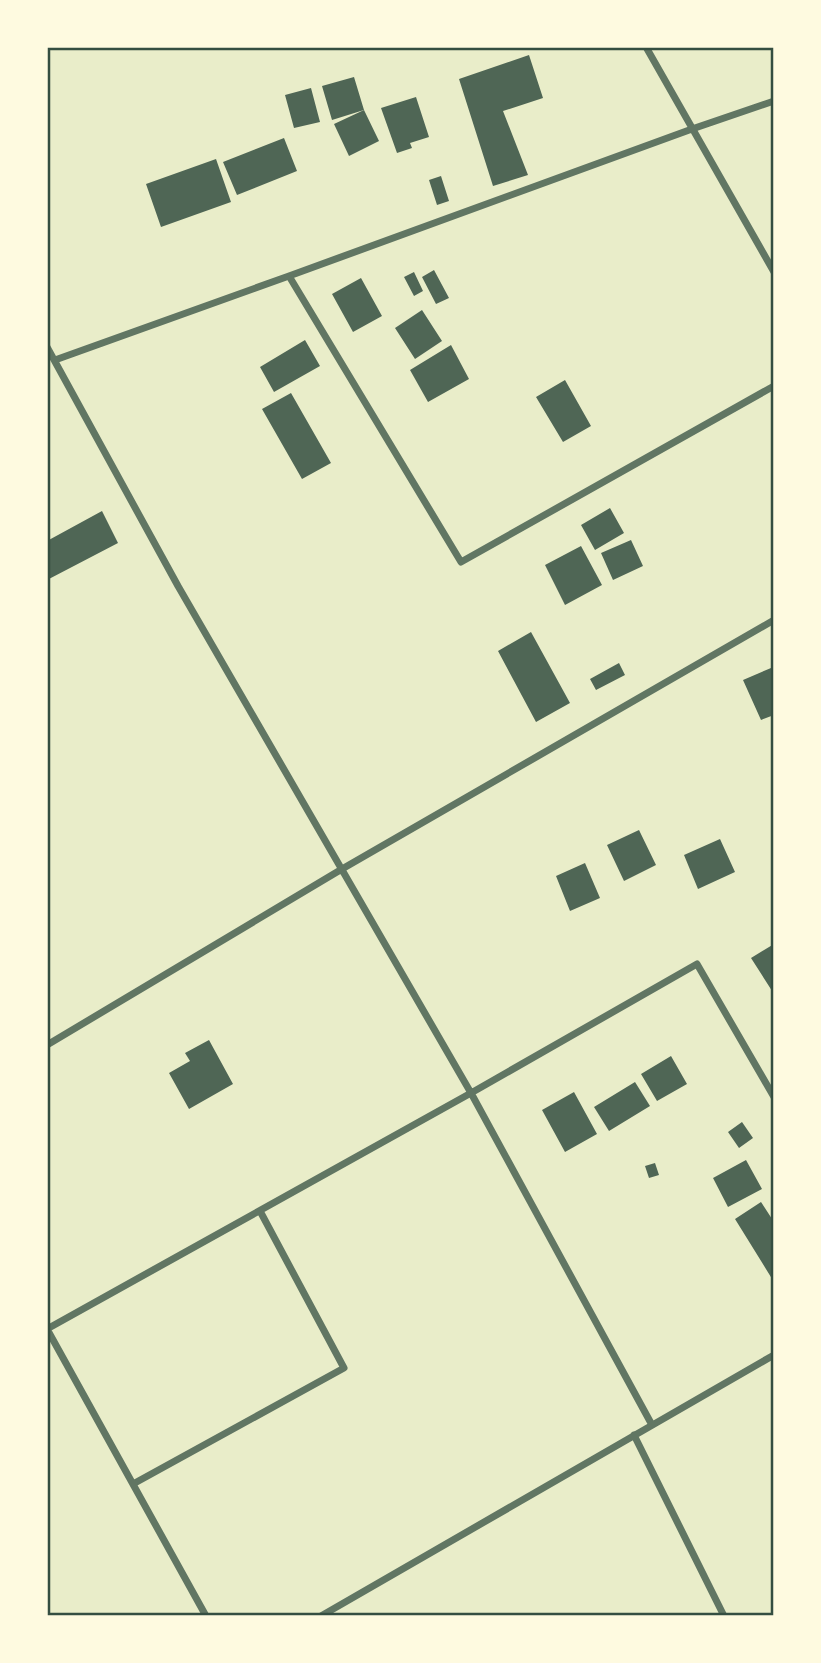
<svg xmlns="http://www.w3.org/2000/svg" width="821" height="1663" font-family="'Space Grotesk',sans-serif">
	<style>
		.building { fill: #4f6655 }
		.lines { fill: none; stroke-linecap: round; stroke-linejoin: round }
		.minor { stroke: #617663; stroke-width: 7 }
		.neatline { fill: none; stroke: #344e41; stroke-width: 2.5 }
	</style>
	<rect width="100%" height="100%" fill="#e9edc9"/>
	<!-- building -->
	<path class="building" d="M 529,55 L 543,98 L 503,111 L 528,175 L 493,186 L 459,79 Z
		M 354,77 L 364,110 L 379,141 L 349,156 L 334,124 L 364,110 L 332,120 L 322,86 Z
		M 311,88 L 320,122 L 294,128 L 285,95 Z
		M 416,97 L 429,137 L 410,143 L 412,148 L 397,153 L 381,108 Z
		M 284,138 L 297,171 L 237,195 L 223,162 Z
		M 216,159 L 231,202 L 161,227 L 146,184 Z
		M 441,176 L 449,201 L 437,205 L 429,180 Z
		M 434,270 L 449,298 L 436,304 L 422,277 Z
		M 414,272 L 423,291 L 414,296 L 404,277 Z
		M 361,278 L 382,316 L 353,332 L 332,294 Z
		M 422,310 L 442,341 L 415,359 L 395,328 Z
		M 305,340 L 320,366 L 274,392 L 260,367 Z
		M 451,345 L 469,379 L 428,402 L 410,370 Z
		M 565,380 L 591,426 L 563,442 L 536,397 Z
		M 291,393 L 331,463 L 302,479 L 262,409 Z
		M 610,508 L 624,533 L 595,550 L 581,525 Z
		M 102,511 L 118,543 L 47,580 L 47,541 Z
		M 631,540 L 643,566 L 613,580 L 601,553 Z
		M 581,546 L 602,585 L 565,605 L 545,565 Z
		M 531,632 L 570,703 L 536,722 L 498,651 Z
		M 619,663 L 625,675 L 596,690 L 590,679 Z
		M 771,668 L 774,674 L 774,715 L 761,720 L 743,680 Z
		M 639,830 L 656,865 L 624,881 L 607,845 Z
		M 720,839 L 735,872 L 698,889 L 684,855 Z
		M 585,863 L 600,898 L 570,911 L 556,876 Z
		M 774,944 L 774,994 L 751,958 Z
		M 209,1040 L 233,1084 L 189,1109 L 169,1073 L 190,1061 L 185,1053 Z
		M 671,1056 L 687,1084 L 657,1101 L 641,1074 Z
		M 635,1082 L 650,1106 L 609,1131 L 594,1107 Z
		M 574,1092 L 597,1134 L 565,1152 L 542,1110 Z
		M 742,1122 L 753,1138 L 739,1148 L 728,1132 Z
		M 746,1160 L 762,1189 L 728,1207 L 713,1178 Z
		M 655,1163 L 659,1175 L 649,1178 L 645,1166 Z
		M 761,1202 L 774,1222 L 774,1282 L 735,1219 Z"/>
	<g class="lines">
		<!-- minor -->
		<path class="minor" d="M 646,47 L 774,272
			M 289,276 L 461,562 L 774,386
			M 47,347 L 178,586 L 471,1093 L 652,1425
			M 55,360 L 289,276 L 692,129 L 774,101
			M 47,1045 L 342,869 L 774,620
			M 634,1435 L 724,1616
			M 133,1484 L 344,1368 L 260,1211
			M 206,1616 L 47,1329 L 471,1093 L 697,964 L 774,1097
			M 321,1616 L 774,1355"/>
	</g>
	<!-- border -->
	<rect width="821" height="1663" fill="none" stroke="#fefae0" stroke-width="98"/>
	<rect x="49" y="49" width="723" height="1565" class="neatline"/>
</svg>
